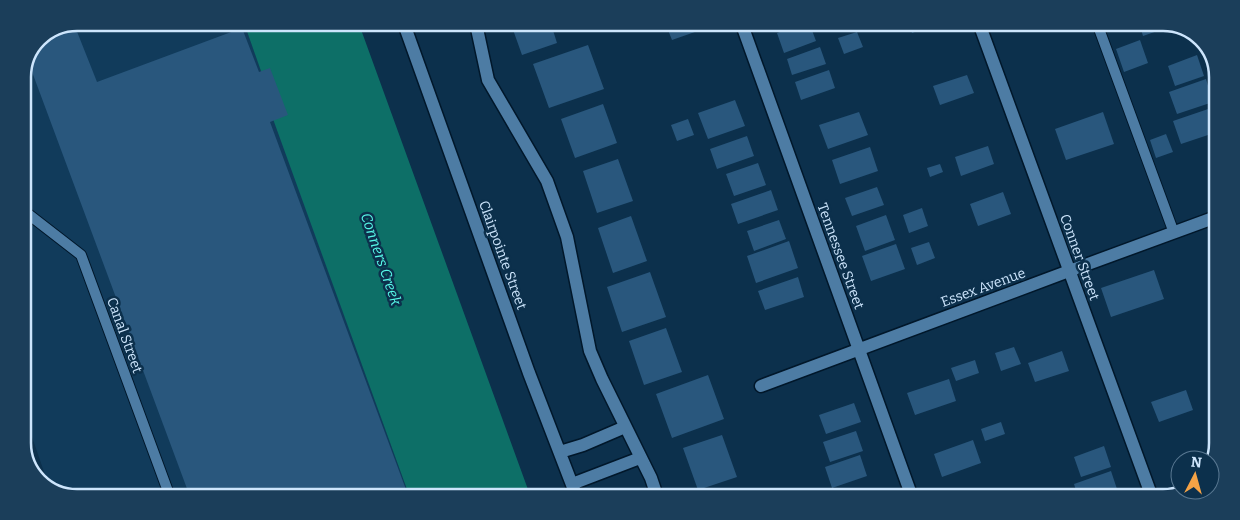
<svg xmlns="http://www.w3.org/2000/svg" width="1240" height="520" font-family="Bitter,serif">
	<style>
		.built { fill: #113b5b }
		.water { fill: #0d6f67 }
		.building { fill: #29577d }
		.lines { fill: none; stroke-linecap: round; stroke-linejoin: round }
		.lane-casing { stroke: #01172a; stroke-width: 12 }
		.street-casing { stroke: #01172a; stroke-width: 15 }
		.lane { stroke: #4d7ca4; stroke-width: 10 }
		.street { stroke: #4d7ca4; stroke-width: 12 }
		.labels { text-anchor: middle; stroke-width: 5; stroke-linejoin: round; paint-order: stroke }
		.street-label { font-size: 14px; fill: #cde5fc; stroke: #0c304c }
		.water-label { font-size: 15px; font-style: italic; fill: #56f7e7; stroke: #0c304c }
		.rim { fill: none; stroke: #cde5fc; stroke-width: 2.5 }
	</style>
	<rect width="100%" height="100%" fill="#0c304c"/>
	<!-- built -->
	<path class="built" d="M 77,23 L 244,23 L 262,73 L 274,119 L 409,495 L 56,493 L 50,489 L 23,411 L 23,74 L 39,38 Z"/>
	<!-- water -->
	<path class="water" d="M 244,23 L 359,24 L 530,495 L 409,495 L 273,119 L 262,74 Z"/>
	<!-- building -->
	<path class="building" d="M 74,24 L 97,82 L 242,28 L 259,72 L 270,68 L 288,115 L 270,122 L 408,495 L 189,494 L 28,61 L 39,38 Z
		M 511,24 L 551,24 L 557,43 L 522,55 Z
		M 666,25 L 711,25 L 712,26 L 672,40 Z
		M 799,25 L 810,25 L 816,41 L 784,53 L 777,33 Z
		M 909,26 L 932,26 L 912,33 Z
		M 1140,26 L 1169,26 L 1169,27 L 1143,36 Z
		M 857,32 L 863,47 L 844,54 L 838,38 Z
		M 1140,40 L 1148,63 L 1124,72 L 1116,49 Z
		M 588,45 L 604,89 L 549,108 L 533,64 Z
		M 820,47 L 826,64 L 792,75 L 787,59 Z
		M 1197,55 L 1204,76 L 1175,86 L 1168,66 Z
		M 829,70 L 835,88 L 801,100 L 795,82 Z
		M 967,75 L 974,93 L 940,105 L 933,86 Z
		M 1206,79 L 1213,102 L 1177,114 L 1169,92 Z
		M 735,100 L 745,126 L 708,139 L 698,113 Z
		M 603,104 L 617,143 L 575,158 L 561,119 Z
		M 1214,107 L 1217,115 L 1217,132 L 1181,144 L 1173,121 Z
		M 859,112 L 868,135 L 828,149 L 819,125 Z
		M 1103,112 L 1114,144 L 1066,160 L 1055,129 Z
		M 688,119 L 694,135 L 677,141 L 671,125 Z
		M 1166,134 L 1173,152 L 1156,158 L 1150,140 Z
		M 747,136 L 754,156 L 717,169 L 710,149 Z
		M 988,146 L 994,164 L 961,176 L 955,157 Z
		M 870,147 L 878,171 L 840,184 L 832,160 Z
		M 618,159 L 633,201 L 597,213 L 583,171 Z
		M 758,163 L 766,185 L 734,196 L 726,174 Z
		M 940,164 L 943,172 L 930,177 L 927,168 Z
		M 877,187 L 884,205 L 852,216 L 845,198 Z
		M 771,190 L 778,210 L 738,224 L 731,204 Z
		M 1003,192 L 1011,214 L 978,226 L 970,204 Z
		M 922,208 L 928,226 L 909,233 L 903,215 Z
		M 886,215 L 895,240 L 865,251 L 856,226 Z
		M 631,216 L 647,261 L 613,273 L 598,228 Z
		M 779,220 L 786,239 L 754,251 L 747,231 Z
		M 789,241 L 798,268 L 756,283 L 747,256 Z
		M 929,242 L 935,258 L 917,265 L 911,248 Z
		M 896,244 L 905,269 L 871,281 L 862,256 Z
		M 1154,270 L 1164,299 L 1111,317 L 1101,288 Z
		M 650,272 L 666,317 L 622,332 L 607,287 Z
		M 798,277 L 804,297 L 765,310 L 758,291 Z
		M 666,328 L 682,372 L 644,385 L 629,341 Z
		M 1014,347 L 1021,364 L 1001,371 L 995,353 Z
		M 1062,351 L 1069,371 L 1035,382 L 1028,363 Z
		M 975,360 L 979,373 L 956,381 L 951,368 Z
		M 708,375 L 724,419 L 672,438 L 656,394 Z
		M 949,379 L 956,401 L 915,415 L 907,393 Z
		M 1186,390 L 1193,410 L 1159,422 L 1151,402 Z
		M 854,403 L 861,422 L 826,434 L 819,415 Z
		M 1001,422 L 1005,434 L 985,441 L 981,429 Z
		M 856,431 L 863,451 L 830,462 L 823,442 Z
		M 722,435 L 737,477 L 698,490 L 683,448 Z
		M 973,440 L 981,463 L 942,477 L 934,454 Z
		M 1104,446 L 1111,467 L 1081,477 L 1074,457 Z
		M 860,455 L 867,476 L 832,488 L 825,467 Z
		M 1111,471 L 1118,492 L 1102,497 L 1078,497 L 1074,484 Z
		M 988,489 L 991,497 L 966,497 L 966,496 Z"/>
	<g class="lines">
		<defs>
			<path id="lane" d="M 1098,26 L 1174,233
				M 23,210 L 81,255 L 169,494"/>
			<path id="street" d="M 404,24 L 529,373 L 576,495
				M 476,24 L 488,80 L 547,181 L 567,237 L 590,351 L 602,379 L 651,478 L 657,496
				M 742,25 L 912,497
				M 980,26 L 1152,497
				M 761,386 L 1069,271 L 1216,217
				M 560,452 L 583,445 L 625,427
				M 572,484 L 640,458"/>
		</defs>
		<!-- lane casing -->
		<use href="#lane" class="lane-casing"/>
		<!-- street casing -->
		<use href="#street" class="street-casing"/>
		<!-- lane -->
		<use href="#lane" class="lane"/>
		<!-- street -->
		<use href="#street" class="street"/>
	</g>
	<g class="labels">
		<!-- street labels -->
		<g class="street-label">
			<text transform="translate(503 255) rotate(70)" y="5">Clairpointe Street</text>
			<text transform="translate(841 256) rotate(70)" y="5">Tennessee Street</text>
			<text transform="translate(1080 257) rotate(70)" y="5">Conner Street</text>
			<text transform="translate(983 287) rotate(-20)" y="5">Essex Avenue</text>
			<text transform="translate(125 335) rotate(70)" y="5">Canal Street</text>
		</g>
		<!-- water labels -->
		<g class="water-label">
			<text transform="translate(381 259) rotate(71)" y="5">Conners Creek</text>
		</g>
	</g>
	<!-- crop -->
	<path d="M0 0H1240V520H0ZM77 31H1163A46 46 0 0 1 1209 77V443A46 46 0 0 1 1163 489H77A46 46 0 0 1 31 443V77A46 46 0 0 1 77 31Z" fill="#1b3e5a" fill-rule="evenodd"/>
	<path class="rim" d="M77 31H1163A46 46 0 0 1 1209 77V443A46 46 0 0 1 1163 489H77A46 46 0 0 1 31 443V77A46 46 0 0 1 77 31Z"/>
	<!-- north arrow -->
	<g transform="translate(1195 475) rotate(6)"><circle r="24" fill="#0c304c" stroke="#597892"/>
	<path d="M0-4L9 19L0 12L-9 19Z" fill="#f5a346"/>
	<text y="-8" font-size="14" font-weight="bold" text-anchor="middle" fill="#cde5fc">N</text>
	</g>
</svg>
